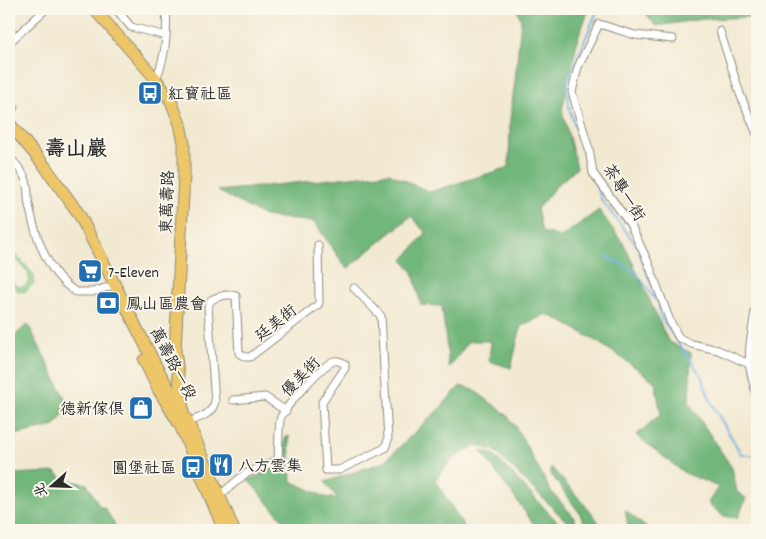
<svg xmlns="http://www.w3.org/2000/svg" width="766" height="539" font-family="Dekko,'LXGW WenKai TC',sans-serif">
	<style>
		.green { fill: #8cd490; stroke: #5c805e }
		.forest { fill: #71b67a; stroke: #4e7052 }
		.lines { fill: none; stroke-linecap: round; stroke-linejoin: round }
		.stream { stroke: #6ab1e1; stroke-width: 2 }
		.street-casing { stroke: #8e8a7e; stroke-width: 9 }
		.primary-casing { stroke: #8e8a7e; stroke-width: 13 }
		.street { stroke: #fff; stroke-width: 7 }
		.primary { stroke: #ecc669; stroke-width: 11 }
		.labels { text-anchor: middle; stroke-width: 4; stroke-linejoin: round; paint-order: stroke }
		.poi-label { font-size: 16px; fill: #2b2b2b; stroke: #fbf7ec; text-anchor: start }
		.street-label { font-size: 16px; fill: #2b2b2b; stroke: #fbf7ec }
		.district-label { font-size: 21px; font-weight: bold; fill: #2b2b2b; stroke: #fbf7ec }
	</style>
	<rect width="100%" height="100%" fill="#fbf7ec"/>
	<filter id="ink" filterUnits="userSpaceOnUse"><feTurbulence type="fractalNoise" baseFrequency=".02" numOctaves="2"/><feDisplacementMap in="SourceGraphic" scale="10" xChannelSelector="R" yChannelSelector="G"/><feConvolveMatrix kernelMatrix="1 2 1 2 8 2 1 2 1" color-interpolation-filters="sRGB"/></filter>
	<filter id="wash" filterUnits="userSpaceOnUse"><feTurbulence type="fractalNoise" baseFrequency=".0096" numOctaves="4" result="noise"/><feDisplacementMap in="SourceGraphic" scale="20" xChannelSelector="R" yChannelSelector="G"/><feGaussianBlur stdDeviation="1.12" result="paint"/><feColorMatrix in="noise" values="0 0 0 0 0 0 0 0 0 0 0 0 0 0 0 0 0 1.4 0 .05"/><feComposite in="paint" operator="in"/></filter>
	<g filter="url(#wash)">
		<rect width="100%" height="100%" fill="#f2e9d1"/>
		<!-- green -->
		<path class="green" d="M 9,247 L 34,275 L 34,283 L 26,291 L 18,291 L 9,282 L 9,277 C 11,280 14,284 17,286 C 24,289 31,283 29,276 C 28,270 14,257 9,252 Z"/>
		<!-- forest -->
		<path class="forest" d="M 517,9 L 591,9 L 588,12 L 578,38 L 562,110 L 577,168 L 557,185 L 537,209 L 542,232 L 561,237 L 599,210 L 625,246 L 668,341 L 691,353 L 689,403 L 732,468 L 737,492 L 746,498 L 738,518 L 723,516 L 708,503 L 718,487 L 683,472 L 636,435 L 661,414 L 655,382 C 621,356 586,333 547,314 L 521,326 L 511,368 L 489,361 L 491,341 L 469,341 L 449,368 L 442,306 L 421,305 L 413,272 L 403,260 L 426,233 L 411,216 L 347,269 L 314,222 L 264,216 L 218,191 L 389,173 L 430,192 L 509,167 L 510,118 L 515,81 L 521,20 Z
			M 642,9 L 754,9 L 750,17 L 703,19 L 656,26 Z
			M 28,324 L 69,406 L 55,426 L 9,436 L 9,333 L 13,337 Z
			M 460,386 L 474,390 L 506,414 L 516,427 L 550,490 L 573,516 L 579,530 L 575,530 L 494,450 L 476,445 L 452,459 L 435,480 L 466,530 L 292,530 L 248,480 L 282,465 L 285,438 L 289,436 L 291,481 L 325,497 L 338,499 L 325,482 L 384,462 L 441,407 Z
			M 481,451 L 493,454 L 565,530 L 538,530 Z
			M 551,467 L 592,513 L 604,530 L 587,530 L 579,512 L 551,474 Z
			M 56,472 L 63,479 L 87,484 L 100,507 L 104,507 L 118,530 L 9,530 L 9,474 Z
			M 625,510 L 649,530 L 620,530 L 628,525 Z"/>
		<g class="lines">
			<!-- stream -->
			<path class="stream" d="M 589,169 L 570,111 L 566,85 L 598,9
				M 593,178 L 602,201 L 638,247
				M 639,252 L 659,304
				M 606,256 L 636,272 L 656,301
				M 659,306 L 661,318 L 701,375 L 711,402 L 741,454 L 757,456"/>
		</g>
	</g>
	<g filter="url(#ink)">
		<g class="lines">
			<defs>
				<path id="street" d="M 116,9 L 131,27 L 166,36
					M 720,31 L 740,94 L 757,134
					M 673,39 L 635,35 L 599,24 L 578,67 L 572,92 L 589,149 L 593,173 L 630,224 L 648,262 L 670,321 L 679,338 L 692,344 L 718,350 L 749,364
					M 9,45 L 12,40 L 46,9
					M 153,85 C 165,63 168,34 166,9
					M 9,101 L 14,107 L 9,112
					M 9,156 C 14,163 22,170 25,178 C 29,187 27,196 29,205 C 35,235 48,275 76,292 L 92,292 L 115,285
					M 757,307 L 755,311 L 750,344 L 749,364 L 757,399
					M 233,400 L 265,397 L 286,411
					M 185,423 C 198,418 211,416 215,402 L 208,307 L 211,300 C 219,296 227,293 236,296 L 239,353 L 245,357 L 250,357 L 318,305 L 319,302 L 318,245
					M 219,496 L 245,474 L 276,461 L 278,459 C 279,449 278,424 281,417 C 286,406 323,364 334,361 C 338,360 342,362 345,364 L 345,368 L 322,402 L 326,470 L 339,470 L 385,448 L 388,440 L 381,316 L 354,288"/>
				<path id="primary" d="M 94,9 L 156,79 L 171,101 L 180,124 L 184,143 L 184,175 L 175,351 L 183,409
					M 9,123 L 44,165 L 79,214 L 157,368 L 188,422 L 234,530
					M 144,360 L 158,389 L 180,425 L 224,530"/>
			</defs>
			<!-- street casing -->
			<use href="#street" class="street-casing"/>
			<!-- primary casing -->
			<use href="#primary" class="primary-casing"/>
			<!-- street -->
			<use href="#street" class="street"/>
			<!-- primary -->
			<use href="#primary" class="primary"/>
		</g>
	</g>
	<!-- icons -->
	<defs>
		<symbol id="bus-square" viewBox="-11 -11 22 22"><rect x="-9" y="-9" width="18" height="18" rx="4" fill="#1f6fb2" stroke="#fbf7ec"/><path d="M-5-6H5V4H4V6H2V4H-2V6H-4V4H-5ZM-3.5-4V0h7V-4ZM-3.5 1.2v1.5H-2V1.2ZM2 1.2v1.5H3.5V1.2Z" fill="#fff"/></symbol>
		<symbol id="supermarket-square" viewBox="-11 -11 22 22"><rect x="-9" y="-9" width="18" height="18" rx="4" fill="#1f6fb2" stroke="#fbf7ec"/><path d="M-6-5.5h2.5l.6 2H6L4.5 2H-2.5L-4.4-4H-6ZM-1.5 3.2a1.3 1.3 0 1 0 .1 0ZM3 3.2a1.3 1.3 0 1 0 .1 0Z" fill="#fff"/></symbol>
		<symbol id="bank-square" viewBox="-11 -11 22 22"><rect x="-9" y="-9" width="18" height="18" rx="4" fill="#1f6fb2" stroke="#fbf7ec"/><path d="M-6-4H6V4H-6ZM0-2.3a2.3 2.3 0 1 0 0 4.6a2.3 2.3 0 1 0 0-4.6Z" fill="#fff"/></symbol>
		<symbol id="shop-square" viewBox="-11 -11 22 22"><rect x="-9" y="-9" width="18" height="18" rx="4" fill="#1f6fb2" stroke="#fbf7ec"/><path d="M-5-2.5h2.3a2.7 3.5 0 0 1 5.4 0H5L5.5 6h-11ZM-1.5-2.5h3a1.5 2.3 0 0 0-3 0Z" fill="#fff"/></symbol>
		<symbol id="restaurant-square" viewBox="-11 -11 22 22"><rect x="-9" y="-9" width="18" height="18" rx="4" fill="#1f6fb2" stroke="#fbf7ec"/><path d="M-5-6h1v4h1v-4h1v4h1v-4h1v5L-1.5 .5V6h-2V.5L-5-1ZM5-6V6H3V1.5H1.5Q1.5-4 5-6Z" fill="#fff"/></symbol>
	</defs>
	<g fill-rule="evenodd">
		<use href="#bus-square" x="136" y="79" width="28" height="28"/>
		<use href="#supermarket-square" x="76" y="257" width="28" height="28"/>
		<use href="#bank-square" x="94" y="289" width="28" height="28"/>
		<use href="#shop-square" x="127" y="394" width="28" height="28"/>
		<use href="#restaurant-square" x="207" y="451" width="28" height="28"/>
		<use href="#bus-square" x="179" y="453" width="28" height="28"/>
	</g>
	<g class="labels">
		<!-- poi labels -->
		<g class="poi-label">
			<text x="168" y="99">紅寶社區</text>
			<text x="108" y="277">7-Eleven</text>
			<text x="126" y="309">鳳山區農會</text>
			<text x="124" y="414" text-anchor="end">德新傢俱</text>
			<text x="238" y="471">八方雲集</text>
			<text x="176" y="473" text-anchor="end">圓堡社區</text>
		</g>
		<!-- street labels -->
		<g class="street-label">
			<text transform="translate(625 192) rotate(58)" y="6">茶專一街</text>
			<text transform="translate(166 202) rotate(-88)" y="6">東萬壽路</text>
			<text transform="translate(275 322) rotate(-38)" y="6">廷美街</text>
			<text transform="translate(174 363) rotate(62)" y="6">萬壽路一段</text>
			<text transform="translate(300 376) rotate(-46)" y="6">優美街</text>
		</g>
		<!-- district labels -->
		<g class="district-label">
			<text x="76" y="155">壽山巖</text>
		</g>
	</g>
	<!-- margin -->
	<rect width="766" height="539" fill="none" stroke="#fbf7ec" stroke-width="30"/>
	<!-- north arrow -->
	<g transform="translate(52 486) rotate(250)" stroke="#fbf7ec" stroke-width="4" paint-order="stroke">
	<path d="M0-4L9 19L0 12L-9 19Z" fill="#2b2b2b"/>
	<text y="-8" font-size="14" font-weight="bold" text-anchor="middle" fill="#2b2b2b">北</text>
	</g>
</svg>
